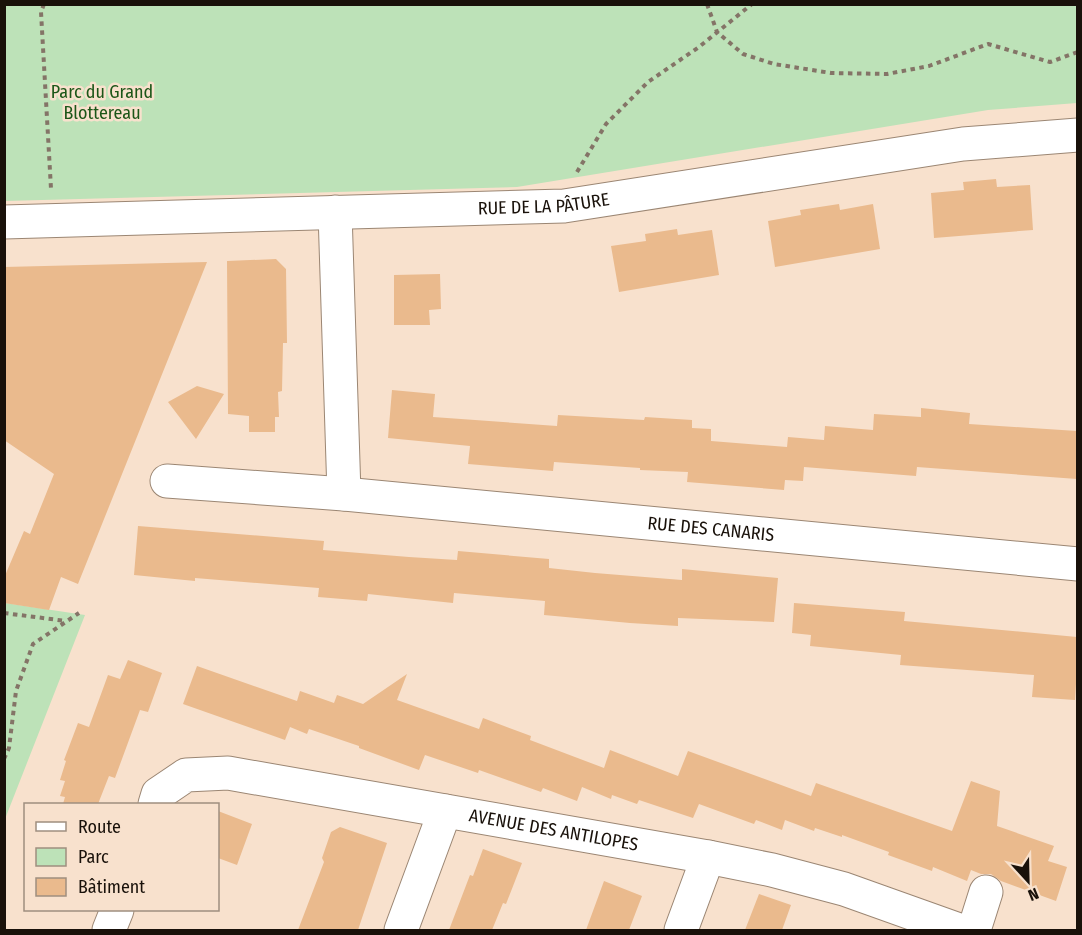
<svg xmlns="http://www.w3.org/2000/svg" width="1082" height="935" font-family="'Fira Sans Condensed',sans-serif">
	<style>
		.green { fill: #bde2b8 }
		.building { fill: #eaba8d }
		.lines { fill: none; stroke-linecap: round; stroke-linejoin: round }
		.minor-casing { stroke: #9b8673; stroke-width: 35 }
		.path { stroke: #847467; stroke-width: 4; stroke-dasharray: 4.5 4.5; stroke-linecap: butt }
		.minor { stroke: #fff; stroke-width: 33 }
		.labels { text-anchor: middle; stroke-width: 5; stroke-linejoin: round; paint-order: stroke }
		.park-label { font-size: 18px; fill: #1c5618; stroke: #f8e1cd }
		.street-label { font-size: 18px; fill: #19110a; stroke: #f8e1cd }
	</style>
	<rect width="100%" height="100%" fill="#f8e1cd"/>
	<!-- green -->
	<path class="green" d="M 4,5 L 1077,5 L 1077,103 L 988,110 L 517,187 L 5,201 Z
		M 5,603 L 85,615 L 5,819 Z"/>
	<!-- building -->
	<path class="building" d="M 996,179 L 997,187 L 1030,185 L 1033,230 L 934,238 L 931,193 L 964,190 L 963,182 Z
		M 839,204 L 840,210 L 873,204 L 880,249 L 775,267 L 768,221 L 801,215 L 800,210 Z
		M 677,229 L 678,235 L 712,230 L 719,275 L 619,292 L 611,246 L 646,241 L 645,234 Z
		M 276,259 L 286,269 L 287,343 L 283,343 L 282,391 L 278,392 L 279,417 L 275,417 L 275,432 L 249,432 L 249,416 L 228,414 L 227,261 Z
		M 207,262 L 78,584 L 61,577 L 49,610 L 4,603 L 4,578 L 24,531 L 30,534 L 54,474 L 4,440 L 4,267 Z
		M 440,274 L 441,309 L 429,310 L 430,325 L 394,325 L 394,275 Z
		M 197,386 L 224,394 L 196,439 L 168,402 Z
		M 392,390 L 435,394 L 433,417 L 557,426 L 558,415 L 644,420 L 645,417 L 692,420 L 692,428 L 711,429 L 711,441 L 787,447 L 788,437 L 824,440 L 825,426 L 873,430 L 874,414 L 921,417 L 921,408 L 970,413 L 969,424 L 1077,431 L 1077,479 L 917,467 L 916,476 L 804,467 L 803,481 L 785,480 L 784,490 L 687,482 L 688,472 L 640,470 L 640,468 L 554,462 L 553,471 L 468,464 L 470,446 L 388,438 Z
		M 138,526 L 324,541 L 323,550 L 409,557 L 457,560 L 458,551 L 549,559 L 549,568 L 595,573 L 682,580 L 682,569 L 778,578 L 774,622 L 678,618 L 678,626 L 630,623 L 544,615 L 545,601 L 454,593 L 453,603 L 368,594 L 367,601 L 318,597 L 319,588 L 195,578 L 195,581 L 134,575 Z
		M 794,603 L 905,612 L 904,621 L 1077,637 L 1077,684 L 1076,684 L 1075,700 L 1032,697 L 1034,675 L 900,665 L 901,655 L 810,646 L 811,635 L 792,633 Z
		M 128,660 L 162,673 L 148,712 L 140,710 L 115,778 L 109,776 L 98,804 L 63,804 L 65,797 L 60,796 L 65,781 L 60,780 L 66,761 L 64,760 L 78,723 L 89,727 L 108,675 L 120,679 Z
		M 197,666 L 297,701 L 300,691 L 334,703 L 337,695 L 363,704 L 407,674 L 397,700 L 479,729 L 483,718 L 531,736 L 530,740 L 604,768 L 610,750 L 678,776 L 688,751 L 811,796 L 816,783 L 952,831 L 971,781 L 1000,791 L 997,826 L 1054,846 L 1048,861 L 1067,867 L 1056,901 L 1001,881 L 991,874 L 981,874 L 971,870 L 967,881 L 933,867 L 932,871 L 888,855 L 889,852 L 842,835 L 842,837 L 815,828 L 814,831 L 785,820 L 782,830 L 756,820 L 754,824 L 699,804 L 693,818 L 639,800 L 637,804 L 612,795 L 611,799 L 582,787 L 577,801 L 543,788 L 541,792 L 479,770 L 478,773 L 425,755 L 419,770 L 359,748 L 359,746 L 309,729 L 307,734 L 290,727 L 285,740 L 183,704 Z
		M 218,811 L 252,824 L 237,865 L 218,858 Z
		M 340,827 L 387,843 L 358,930 L 298,930 L 324,862 L 322,858 L 331,832 Z
		M 483,849 L 522,863 L 506,904 L 503,903 L 492,930 L 449,930 L 470,875 L 473,876 Z
		M 604,881 L 642,896 L 629,930 L 586,930 Z
		M 759,894 L 791,905 L 782,930 L 745,930 Z"/>
	<g class="lines">
		<defs>
			<g id="minor">
				<path d="M 335,212 L 344,494"/>
				<path id="s1" d="M 4,222 L 564,206 L 963,144 L 1078,135"/>
				<path id="s2" d="M 167,481 L 344,494 L 1078,564"/>
				<path id="s3" d="M 155,804 L 158,794 L 186,775 L 228,773 L 708,857 L 772,870 L 844,889 L 959,930"/>
				<path d="M 109,930 L 117,910"/>
				<path d="M 401,930 L 445,811"/>
				<path d="M 681,930 L 708,857"/>
				<path d="M 974,930 L 986,892"/>
			</g>
		</defs>
		<!-- minor casing -->
		<use href="#minor" class="minor-casing"/>
		<!-- path -->
		<path class="path" d="M 44,4 L 41,12 L 51,189
			M 707,4 L 717,32 L 743,54 L 774,64 L 831,73 L 887,74 L 929,66 L 988,44 L 1050,62 L 1078,52
			M 577,172 L 606,124 L 648,82 L 699,47 L 752,4
			M 4,613 L 66,621
			M 4,759 L 9,748 L 16,691 L 33,644 L 79,613"/>
		<!-- minor -->
		<use href="#minor" class="minor"/>
	</g>
	<g class="labels">
		<!-- park labels -->
		<g class="park-label">
			<text x="102" y="98">Parc du Grand<tspan x="102" dy="21">Blottereau</tspan></text>
		</g>
		<!-- street labels -->
		<g class="street-label">
			<text dy="6" stroke="none"><textPath href="#s1" startOffset="540">RUE DE LA PÂTURE</textPath></text>
			<text dy="6" stroke="none"><textPath href="#s2" startOffset="546">RUE DES CANARIS</textPath></text>
			<text dy="6" stroke="none"><textPath href="#s3" startOffset="417">AVENUE DES ANTILOPES</textPath></text>
		</g>
	</g>
	<!-- border -->
	<rect width="1082" height="935" fill="none" stroke="#19110a" stroke-width="12"/>
	<!-- legend -->
	<rect x="24" y="803" width="195" height="108" fill="#f8e1cd" stroke="#9f8e7f" stroke-width="1.5"/>
	<rect x="36" y="822" width="30" height="9" fill="#ffffff" stroke="#9f8e7f" stroke-width="1.5"/>
	<text x="78" y="833" font-size="18" fill="#19110a">Route</text>
	<rect x="36" y="848" width="30" height="18" fill="#bde2b8" stroke="#9f8e7f" stroke-width="1.5"/>
	<text x="78" y="863" font-size="18" fill="#19110a">Parc</text>
	<rect x="36" y="878" width="30" height="18" fill="#eaba8d" stroke="#9f8e7f" stroke-width="1.5"/>
	<text x="78" y="893" font-size="18" fill="#19110a">Bâtiment</text>
	<!-- north arrow -->
	<g transform="translate(1028 881) rotate(158)" stroke="#f8e1cd" stroke-width="4.5" paint-order="stroke">
	<path d="M0-4.5L10 22L0 15L-10 22Z" fill="#19110a"/>
	<text y="-9" font-size="16" font-weight="bold" text-anchor="middle" fill="#19110a">N</text>
	</g>
</svg>
